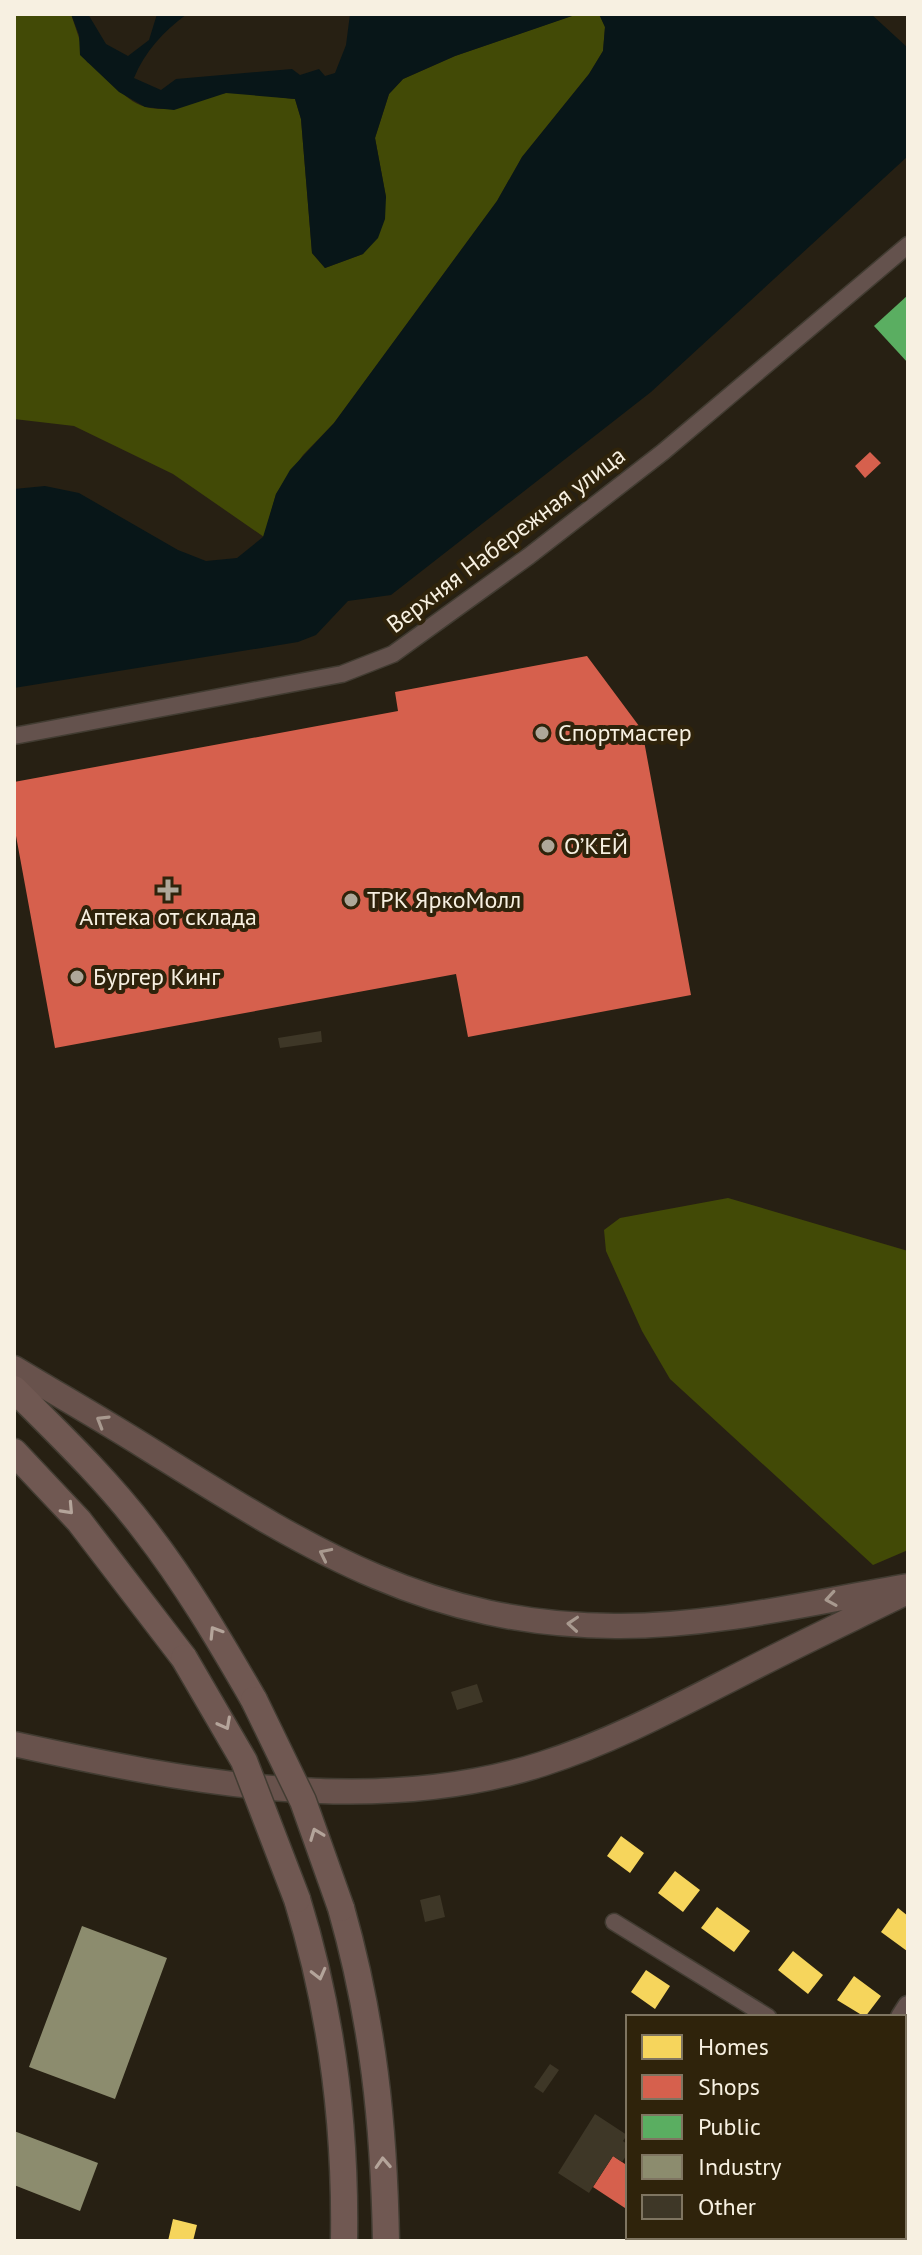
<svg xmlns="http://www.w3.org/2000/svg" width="922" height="2255" font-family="'PT Sans',sans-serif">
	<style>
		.green { fill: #424a06 }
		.water { fill: #081618 }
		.homes { fill: #f6d55c }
		.shops { fill: #d6604d }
		.public { fill: #5aae61 }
		.industry { fill: #8c8c6e }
		.building { fill: #3e3727 }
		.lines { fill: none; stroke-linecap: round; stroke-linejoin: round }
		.minor-casing { stroke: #423c32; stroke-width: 19 }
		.tertiary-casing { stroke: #423c32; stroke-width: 23 }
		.secondary-casing { stroke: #423c32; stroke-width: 27 }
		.primary-casing { stroke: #423c32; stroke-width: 29 }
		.minor { stroke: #64524d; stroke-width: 16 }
		.tertiary { stroke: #64524d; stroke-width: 20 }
		.secondary { stroke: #68524c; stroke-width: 24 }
		.primary { stroke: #705852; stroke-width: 26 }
		.primary-bridge-casing { stroke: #423c32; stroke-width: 29; stroke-linecap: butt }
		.primary-bridge { stroke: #705852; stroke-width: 26 }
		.oneway { stroke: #a8998f }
		.oneway2 { stroke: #b4a49a }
		.poi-dot { fill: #aea799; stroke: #2f230b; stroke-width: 3 }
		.labels { text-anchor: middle; stroke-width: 8; stroke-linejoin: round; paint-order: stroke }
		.street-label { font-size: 24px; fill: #f7f0e1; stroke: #2f230b }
		.poi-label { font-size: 24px; fill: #f7f0e1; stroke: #2f230b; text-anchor: start }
	</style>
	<rect width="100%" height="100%" fill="#272013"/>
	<!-- green -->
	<path class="green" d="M 14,14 L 71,14 L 87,62 C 110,73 120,100 146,107 C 177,115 197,98 226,93 C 236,92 282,97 295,99 L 301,119 L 312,253 L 325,268 L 363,254 L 386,197 L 375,138 L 389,94 L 403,79 L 455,56 L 577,14 L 599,14 L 605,27 L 603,51 L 589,74 L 522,157 L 497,201 L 334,423 L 303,455 L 276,494 L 264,537 L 173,474 L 74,426 L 14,419 Z
		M 728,1198 L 908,1251 L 908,1550 L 873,1565 L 670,1379 L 642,1331 L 606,1251 L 604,1230 L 620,1218 Z"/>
	<!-- water -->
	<path class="water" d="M 71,14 L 88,14 L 106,44 L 128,56 L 149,40 L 157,14 L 187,14 C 163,32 145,51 134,78 L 161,90 L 176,79 L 292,69 L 300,75 L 319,69 L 325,76 L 335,73 L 346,45 L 350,14 L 578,14 L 455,56 L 403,79 L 389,94 L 375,138 L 386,197 L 385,219 L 378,238 L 363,254 L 325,268 L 312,253 L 301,119 L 295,99 L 226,93 L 174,110 L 145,107 L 119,92 L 80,55 L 79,35 Z
		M 599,14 L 871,14 L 908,48 L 908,156 L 651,392 L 391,595 L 348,601 L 316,635 L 298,642 L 14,688 L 14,489 L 45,486 L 79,493 L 178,550 L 206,561 L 237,558 L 263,537 L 276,494 L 290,470 L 334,423 L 497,201 L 522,157 L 589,74 L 603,51 L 605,27 Z"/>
	<!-- homes -->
	<path class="homes" d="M 621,1836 L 644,1853 L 630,1873 L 607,1856 Z
		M 675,1871 L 700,1890 L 683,1912 L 658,1893 Z
		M 717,1907 L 750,1931 L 734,1952 L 701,1928 Z
		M 898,1908 L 908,1916 L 907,1951 L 881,1932 Z
		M 793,1951 L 823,1975 L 808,1994 L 778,1970 Z
		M 646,1970 L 670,1986 L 655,2009 L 631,1992 Z
		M 854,1976 L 881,1996 L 865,2017 L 837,2000 Z
		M 173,2219 L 197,2225 L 193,2241 L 168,2241 Z"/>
	<!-- shops -->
	<path class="shops" d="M 870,452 L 881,463 L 865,478 L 855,466 Z
		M 587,656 L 642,730 L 691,995 L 468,1037 L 456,974 L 55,1048 L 14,825 L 14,782 L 398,711 L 395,692 Z
		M 613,2156 L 628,2166 L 628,2210 L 593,2187 Z"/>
	<!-- public -->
	<path class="public" d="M 908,295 L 908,363 L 874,326 Z"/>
	<!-- industry -->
	<path class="industry" d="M 82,1926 L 167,1958 L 115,2099 L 29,2067 Z
		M 14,2131 L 98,2163 L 80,2211 L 14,2185 Z"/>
	<!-- building -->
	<path class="building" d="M 321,1031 L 322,1042 L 280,1048 L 278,1038 Z
		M 477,1684 L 483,1702 L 457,1710 L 451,1692 Z
		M 440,1895 L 445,1917 L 425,1922 L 420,1900 Z
		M 550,2064 L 559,2070 L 543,2093 L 534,2087 Z
		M 595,2114 L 627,2135 L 623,2141 L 628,2145 L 628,2153 L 622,2162 L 613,2156 L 589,2193 L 558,2173 Z"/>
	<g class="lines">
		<defs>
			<path id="minor" d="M 14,736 L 342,674 L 393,654 L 529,556 L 663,452 L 908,245
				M 614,1922 L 768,2017
				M 904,2104 L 908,2106"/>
			<path id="tertiary" d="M 901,2017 L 908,2006
				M 758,2241 L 760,2237"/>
			<path id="secondary" d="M 14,1368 C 57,1394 101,1419 144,1446 C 300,1543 422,1625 615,1626 C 713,1627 812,1602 908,1586
				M 14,1744 C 184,1781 372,1819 542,1764 C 614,1741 680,1705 747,1671 C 797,1645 848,1621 899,1596"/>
			<path id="primary" d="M 14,1389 C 59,1434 105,1478 144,1529 C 186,1583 220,1641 254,1700
				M 14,1452 L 79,1521 L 184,1658
				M 297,1899 C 332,2012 346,2123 344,2241
				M 341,1908 C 373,2020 384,2125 386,2241"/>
		</defs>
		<!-- minor casing -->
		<use href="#minor" class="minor-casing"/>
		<!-- tertiary casing -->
		<use href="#tertiary" class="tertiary-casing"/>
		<!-- secondary casing -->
		<use href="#secondary" class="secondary-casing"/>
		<!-- primary casing -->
		<use href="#primary" class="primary-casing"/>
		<!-- minor -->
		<use href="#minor" class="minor"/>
		<!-- tertiary -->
		<use href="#tertiary" class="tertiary"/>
		<!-- secondary -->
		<use href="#secondary" class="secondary"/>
		<!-- primary -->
		<use href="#primary" class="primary"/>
		<defs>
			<path id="primary-bridge" d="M 184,1658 L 244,1761 L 297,1899
				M 254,1700 L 303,1801 L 341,1908"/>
		</defs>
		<!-- primary-bridge casing -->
		<use href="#primary-bridge" class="primary-bridge-casing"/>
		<!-- primary-bridge -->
		<use href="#primary-bridge" class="primary-bridge"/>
	</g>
	<!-- one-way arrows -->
	<defs><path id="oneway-chevron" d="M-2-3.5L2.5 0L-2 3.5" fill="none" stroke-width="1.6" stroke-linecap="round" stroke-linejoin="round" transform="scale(2)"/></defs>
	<g class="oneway">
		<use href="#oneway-chevron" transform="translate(102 1421) rotate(-149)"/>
		<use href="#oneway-chevron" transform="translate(325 1554) rotate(-154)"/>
		<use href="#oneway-chevron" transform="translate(831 1599) rotate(171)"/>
		<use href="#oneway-chevron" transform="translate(573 1624) rotate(-176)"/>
	</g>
	<g class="oneway2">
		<use href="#oneway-chevron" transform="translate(68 1509) rotate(47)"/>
		<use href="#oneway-chevron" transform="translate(215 1632) rotate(-122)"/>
		<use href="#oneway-chevron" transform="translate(225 1724) rotate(62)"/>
		<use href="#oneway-chevron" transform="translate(316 1834) rotate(-111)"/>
		<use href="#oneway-chevron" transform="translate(319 1974) rotate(76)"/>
		<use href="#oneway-chevron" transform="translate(383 2163) rotate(-93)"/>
	</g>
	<!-- markers -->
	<g class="poi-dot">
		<circle cx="542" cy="733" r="8"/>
		<circle cx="548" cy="846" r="8"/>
		<path d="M164 878h8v8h8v8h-8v8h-8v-8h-8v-8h8z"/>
		<circle cx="351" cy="900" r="8"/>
		<circle cx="77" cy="977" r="8"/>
	</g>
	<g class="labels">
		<!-- street labels -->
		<g class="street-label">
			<text transform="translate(506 540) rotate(-37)" y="8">Верхняя Набережная улица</text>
		</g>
		<!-- poi labels -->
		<g class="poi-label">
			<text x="558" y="741">Спортмастер</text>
			<text x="564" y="854">О’КЕЙ</text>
			<text x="367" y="908">ТРК ЯркоМолл</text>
			<text x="168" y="925" text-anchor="middle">Аптека от склада</text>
			<text x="93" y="985">Бургер Кинг</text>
		</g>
	</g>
	<!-- border -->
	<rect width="922" height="2255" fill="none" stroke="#f7f0e1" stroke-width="32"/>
	<!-- legend -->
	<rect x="626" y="2015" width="280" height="224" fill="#2f230b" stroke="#7f7561" stroke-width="2"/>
	<rect x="642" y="2035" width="40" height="24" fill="#f6d55c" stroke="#7f7561" stroke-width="2"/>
	<text x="698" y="2055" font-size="24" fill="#f7f0e1">Homes</text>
	<rect x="642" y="2075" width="40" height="24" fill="#d6604d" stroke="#7f7561" stroke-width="2"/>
	<text x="698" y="2095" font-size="24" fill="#f7f0e1">Shops</text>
	<rect x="642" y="2115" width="40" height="24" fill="#5aae61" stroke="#7f7561" stroke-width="2"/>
	<text x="698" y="2135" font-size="24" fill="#f7f0e1">Public</text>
	<rect x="642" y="2155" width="40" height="24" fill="#8c8c6e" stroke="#7f7561" stroke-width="2"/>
	<text x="698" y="2175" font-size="24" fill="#f7f0e1">Industry</text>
	<rect x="642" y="2195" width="40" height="24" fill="#3e3727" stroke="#7f7561" stroke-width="2"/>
	<text x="698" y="2215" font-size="24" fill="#f7f0e1">Other</text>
</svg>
